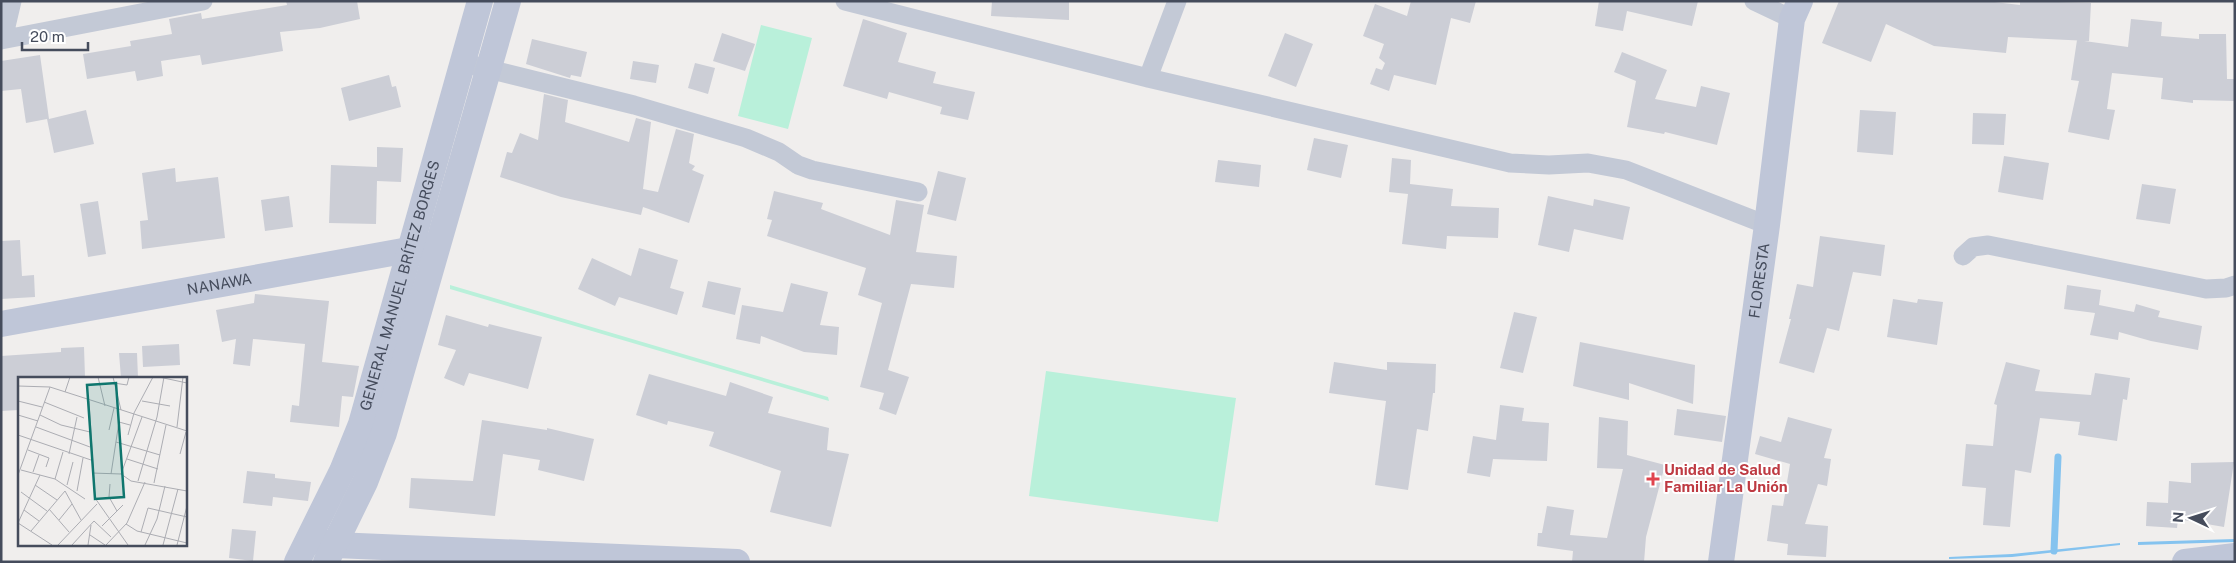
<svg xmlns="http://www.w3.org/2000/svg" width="2236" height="563" font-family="'Public Sans',sans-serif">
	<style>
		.green { fill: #b9f0da }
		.water { fill: #85c3ef }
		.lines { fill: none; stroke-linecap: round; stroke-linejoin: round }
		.stream { stroke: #85c3ef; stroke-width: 7 }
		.building { fill: #ccced6 }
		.street { stroke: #c3c9d6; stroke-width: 19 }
		.secondary { stroke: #bfc6d8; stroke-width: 26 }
		.health-dot { fill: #e0444e; stroke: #fff; stroke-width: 2 }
		.labels { text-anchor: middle; stroke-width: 4; stroke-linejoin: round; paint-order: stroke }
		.street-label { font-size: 15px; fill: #454c5c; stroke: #fff }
		.health-label { font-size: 15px; font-weight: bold; fill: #be3a42; stroke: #fff; text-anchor: start }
		.inset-road { fill: none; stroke: #acadb3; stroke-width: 1 }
		.view { fill: #0f766e; fill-opacity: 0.15; stroke: #0f766e; stroke-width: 2.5 }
		.inset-edge { fill: none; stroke: #454c5c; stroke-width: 2.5 }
	</style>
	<rect width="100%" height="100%" fill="#f0eeed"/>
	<!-- green -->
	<path class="green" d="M 761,25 L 812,38 L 788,129 L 738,116 Z
		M 450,285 L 828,397 L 829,401 L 450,289 Z
		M 1046,371 L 1236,398 L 1218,522 L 1029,496 Z"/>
	<!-- water -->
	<path class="water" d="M 2235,539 L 2235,542 L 2138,545 L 2138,542 Z
		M 2120,543 L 2120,545 L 2012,557 L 1949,559 L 1949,557 L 2012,554 Z"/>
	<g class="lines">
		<!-- stream -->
		<path class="stream" d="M 2054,551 L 2058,457"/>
	</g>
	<!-- building -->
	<path class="building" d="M 286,1 L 357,1 L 360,19 L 320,28 L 280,32 L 283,51 L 202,65 L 200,55 L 161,61 L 163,76 L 137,81 L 135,71 L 87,79 L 83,54 L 131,46 L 130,41 L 172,34 L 169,19 L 201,13 L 202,19 L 287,5 Z
		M 992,1 L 1069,1 L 1069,20 L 991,16 Z
		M 1411,1 L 1476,1 L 1470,23 L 1451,18 L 1436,85 L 1394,75 L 1389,91 L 1370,84 L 1376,68 L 1382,70 L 1385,63 L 1379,58 L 1384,44 L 1363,36 L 1375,4 L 1407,16 Z
		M 1599,1 L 1698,1 L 1692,26 L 1627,11 L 1623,31 L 1595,26 Z
		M 1839,1 L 1986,1 L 2020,5 L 2020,1 L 2091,3 L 2089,41 L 2008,37 L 2006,53 L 1934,46 L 1886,24 L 1871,62 L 1822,43 Z
		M 863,19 L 907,33 L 898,62 L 936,72 L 933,83 L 975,92 L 968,120 L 940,114 L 942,107 L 889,92 L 887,99 L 843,86 Z
		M 2131,19 L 2162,22 L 2161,36 L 2199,39 L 2199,34 L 2226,34 L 2227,79 L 2235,79 L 2235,101 L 2193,100 L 2193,103 L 2161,99 L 2163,78 L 2112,73 L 2107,109 L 2115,110 L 2109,140 L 2068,132 L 2079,81 L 2071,80 L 2077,40 L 2128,47 Z
		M 722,33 L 755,44 L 745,71 L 713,61 Z
		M 1285,33 L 1313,44 L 1296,87 L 1268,76 Z
		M 532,39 L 587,52 L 581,77 L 571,75 L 570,78 L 526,64 Z
		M 1622,52 L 1667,70 L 1655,99 L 1696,107 L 1701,86 L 1730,93 L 1717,145 L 1665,132 L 1664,134 L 1627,127 L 1636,81 L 1614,72 Z
		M 40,55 L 49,119 L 86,110 L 94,144 L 54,153 L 47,119 L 26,123 L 21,89 L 1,91 L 1,61 Z
		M 633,61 L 659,65 L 656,83 L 630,79 Z
		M 695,63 L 715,68 L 708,94 L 688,88 Z
		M 389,75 L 392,87 L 396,86 L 401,107 L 349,121 L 341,88 Z
		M 544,94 L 568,100 L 565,122 L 629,142 L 636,118 L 651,122 L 643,189 L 658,192 L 676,129 L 694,134 L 689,163 L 695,166 L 692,170 L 704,175 L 689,223 L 643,207 L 641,215 L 561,197 L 500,177 L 507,152 L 512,153 L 520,133 L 538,140 Z
		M 1860,110 L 1896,112 L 1893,155 L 1857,152 Z
		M 1973,113 L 2006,114 L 2004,145 L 1972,144 Z
		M 1314,138 L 1348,145 L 1341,178 L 1307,170 Z
		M 377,147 L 403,148 L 401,182 L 377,181 L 376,224 L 329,223 L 331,165 L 377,167 Z
		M 2004,156 L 2049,163 L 2043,200 L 1998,192 Z
		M 1392,158 L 1411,160 L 1410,184 L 1453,189 L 1451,206 L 1499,208 L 1498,238 L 1447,236 L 1446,249 L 1402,244 L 1408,194 L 1389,192 Z
		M 1218,160 L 1261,165 L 1259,187 L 1215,182 Z
		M 175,168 L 176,182 L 218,177 L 225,238 L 142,249 L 140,221 L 148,220 L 142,173 Z
		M 938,171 L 966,178 L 956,221 L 927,214 Z
		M 2142,184 L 2176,189 L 2170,224 L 2136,219 Z
		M 774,191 L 823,203 L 821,209 L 890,235 L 896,200 L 924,205 L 916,252 L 957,256 L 954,288 L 911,284 L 888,370 L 909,377 L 896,415 L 879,409 L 884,393 L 860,387 L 882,303 L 858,295 L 866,268 L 767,236 L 772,220 L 767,219 Z
		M 289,196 L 293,227 L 265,231 L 261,200 Z
		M 1548,196 L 1593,206 L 1594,199 L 1630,207 L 1623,240 L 1574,229 L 1569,252 L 1538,245 Z
		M 98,201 L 106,254 L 88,257 L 80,204 Z
		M 1820,236 L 1885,245 L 1881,276 L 1853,272 L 1839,331 L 1827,328 L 1814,373 L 1779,363 L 1791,319 L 1789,319 L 1797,284 L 1813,287 Z
		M 20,240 L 22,276 L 34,275 L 35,297 L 1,299 L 1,241 Z
		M 639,248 L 678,260 L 670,288 L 684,292 L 677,315 L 619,297 L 615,306 L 578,289 L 592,258 L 631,276 Z
		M 708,281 L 741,288 L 735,315 L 702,307 Z
		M 791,283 L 828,292 L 820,325 L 839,327 L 837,355 L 804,352 L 761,336 L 760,344 L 736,339 L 742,305 L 783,312 Z
		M 2067,285 L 2101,290 L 2099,305 L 2134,312 L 2136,304 L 2160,311 L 2158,317 L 2202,326 L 2198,350 L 2151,341 L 2119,332 L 2118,340 L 2090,335 L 2095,313 L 2064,309 Z
		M 255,294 L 329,301 L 322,362 L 359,366 L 353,397 L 342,396 L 339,427 L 290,422 L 292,405 L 299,406 L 305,344 L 253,339 L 250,366 L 233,364 L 236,339 L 222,342 L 216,310 L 254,303 Z
		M 1893,299 L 1917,303 L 1918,299 L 1943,302 L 1937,345 L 1887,337 Z
		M 1514,312 L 1537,317 L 1523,373 L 1500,368 Z
		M 446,315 L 488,327 L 489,324 L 542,337 L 528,389 L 469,373 L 464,386 L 444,378 L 456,350 L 438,345 Z
		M 1580,342 L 1695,365 L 1693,404 L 1629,383 L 1629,400 L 1573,386 Z
		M 179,344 L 180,365 L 143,367 L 142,346 Z
		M 84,347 L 85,377 L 19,378 L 19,410 L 1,411 L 1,356 L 61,352 L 61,348 Z
		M 119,353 L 137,353 L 138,378 L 121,378 Z
		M 1334,362 L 1387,370 L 1387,362 L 1436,364 L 1435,393 L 1433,393 L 1428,431 L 1417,429 L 1408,490 L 1375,485 L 1386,401 L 1329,393 Z
		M 2006,362 L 2040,370 L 2035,391 L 2091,395 L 2095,373 L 2130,378 L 2127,400 L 2123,399 L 2117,441 L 2078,435 L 2080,422 L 2040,418 L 2031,473 L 2015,470 L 2010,527 L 1983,525 L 1986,488 L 1962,486 L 1966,444 L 1993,446 L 1997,405 L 1994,404 Z
		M 649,374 L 726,396 L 730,382 L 773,397 L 768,413 L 829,428 L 827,450 L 849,454 L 831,527 L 770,512 L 781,471 L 709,446 L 714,432 L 668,421 L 667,425 L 636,415 Z
		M 1500,405 L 1524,408 L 1522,421 L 1549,423 L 1547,461 L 1493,459 L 1490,477 L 1467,473 L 1473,436 L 1496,440 Z
		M 1677,409 L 1726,416 L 1722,442 L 1674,435 Z
		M 1599,417 L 1628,421 L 1627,455 L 1665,465 L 1646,537 L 1644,562 L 1572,562 L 1573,551 L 1537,546 L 1538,533 L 1542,533 L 1547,506 L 1574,510 L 1570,535 L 1607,538 L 1623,469 L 1597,468 Z
		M 1788,417 L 1832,429 L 1824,458 L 1831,459 L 1827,486 L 1818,484 L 1805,524 L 1828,526 L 1826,557 L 1787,555 L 1788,544 L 1767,541 L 1772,505 L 1783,506 L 1790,464 L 1755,454 L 1760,436 L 1781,442 Z
		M 482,420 L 547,430 L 547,428 L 594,439 L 584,481 L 538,470 L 540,460 L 503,454 L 495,516 L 409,508 L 411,478 L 473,481 Z
		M 2234,462 L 2224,527 L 2178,519 L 2177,528 L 2146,526 L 2147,502 L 2168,503 L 2169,481 L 2191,483 L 2191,463 Z
		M 247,471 L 275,474 L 275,478 L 311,482 L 308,501 L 273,497 L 272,506 L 243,503 Z
		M 232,529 L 256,531 L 253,561 L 229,558 Z"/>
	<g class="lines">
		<!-- street -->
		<path class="street" d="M 845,1 L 1148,78 L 1510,163 L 1549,165 L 1588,163 L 1626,170 L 1767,225
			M 1754,1 L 1792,19
			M 3,39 L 12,1
			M 1,40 L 203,1
			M 464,63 L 634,105 L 746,138 L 779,152 L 798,165 L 812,170 L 918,192
			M 1148,78 L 1177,1
			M 1963,256 L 1973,247 L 1988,245 L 2206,289 L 2226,288 L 2235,285"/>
		<!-- secondary -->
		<g class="secondary">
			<path id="s1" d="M 1,324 L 425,247"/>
			<path d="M 319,542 L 335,545 L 737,562"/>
			<path id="s2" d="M 297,562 L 342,471 L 361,424 L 480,1"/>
			<path d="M 326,562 L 365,482 L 384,433 L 508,1"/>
			<path id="s3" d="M 1721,562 L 1767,225 L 1792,19 L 1800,1"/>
			<path d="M 2185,562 L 2235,556"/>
		</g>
	</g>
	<!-- markers -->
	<path class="health-dot" d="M1650.5 471.5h5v5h5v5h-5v5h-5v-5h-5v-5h5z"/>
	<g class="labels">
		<!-- street labels -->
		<g class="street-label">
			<text dy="5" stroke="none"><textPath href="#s3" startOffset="284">FLORESTA</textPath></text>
			<text dy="5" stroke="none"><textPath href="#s1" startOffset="222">NANAWA</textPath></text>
			<text dy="5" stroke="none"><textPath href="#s2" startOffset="296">GENERAL MANUEL BRÍTEZ BORGES</textPath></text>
		</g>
		<!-- health labels -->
		<g class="health-label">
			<text x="1664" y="475">Unidad de Salud<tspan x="1664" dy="17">Familiar La Unión</tspan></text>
		</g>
	</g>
	<!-- overview -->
	<g transform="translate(18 377)">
		<rect width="169" height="169" fill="#f0eeed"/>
		<path class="inset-road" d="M 80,0 L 87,29M 95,0 L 103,33M 141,0 L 169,6M 96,6 L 109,8 L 111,0M 0,9 L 32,10 L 169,54M 47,15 L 52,0M 0,24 L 24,30M 71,24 L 77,121 L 110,168M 124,24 L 152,29M 26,25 L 66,41M 0,38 L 20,44M 22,38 L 43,48 L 72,55M 18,50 L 72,70M 159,50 L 165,0M 91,53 L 96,31M 0,58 L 73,83M 110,58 L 116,36 L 135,0M 98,65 L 142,78M 10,73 L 31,81 L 28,90M 51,77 L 59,40M 162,77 L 168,55M 109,82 L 140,92M 3,93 L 37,102 L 67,122M 15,95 L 21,78M 74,96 L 103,97 L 113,104 L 169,114M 93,97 L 101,45 L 112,48M 103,97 L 124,40M 0,98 L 32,10M 22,98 L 0,146 L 34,168M 37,102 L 45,75M 120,104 L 139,40 L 146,0M 136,106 L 148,48M 92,107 L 91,120 L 99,134M 17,108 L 39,123M 49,108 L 55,85M 59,114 L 65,81M 3,115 L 29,134M 31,132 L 51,155M 6,133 L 21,144M 41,143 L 54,127M 108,147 L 119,154 L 169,166M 84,149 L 105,128M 13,154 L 47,114 L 63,143M 123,155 L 130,131 L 169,140M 72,158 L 87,168M 40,168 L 79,127M 54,168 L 76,144 L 93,160M 70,168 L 73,148M 88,168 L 109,146 L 127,105M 127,168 L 139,142 L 147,109M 145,168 L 160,112M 159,168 L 169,129"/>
		<path class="view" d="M 98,6 L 106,120 L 77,122 L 69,8 Z"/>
		<rect width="169" height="169" class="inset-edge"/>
	</g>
	<!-- border -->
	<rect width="2236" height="563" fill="none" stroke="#454c5c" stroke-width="5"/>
	<!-- north arrow -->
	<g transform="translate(2191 518) rotate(274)" stroke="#ffffff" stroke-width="4" paint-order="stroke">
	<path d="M0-4L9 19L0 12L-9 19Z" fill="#454c5c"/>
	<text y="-8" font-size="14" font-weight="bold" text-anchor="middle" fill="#454c5c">N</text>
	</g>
	<!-- scale -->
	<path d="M22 42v8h66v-8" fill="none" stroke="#454c5c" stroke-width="2.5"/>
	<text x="30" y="42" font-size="15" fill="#454c5c" stroke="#ffffff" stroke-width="4" paint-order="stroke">20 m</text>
</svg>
